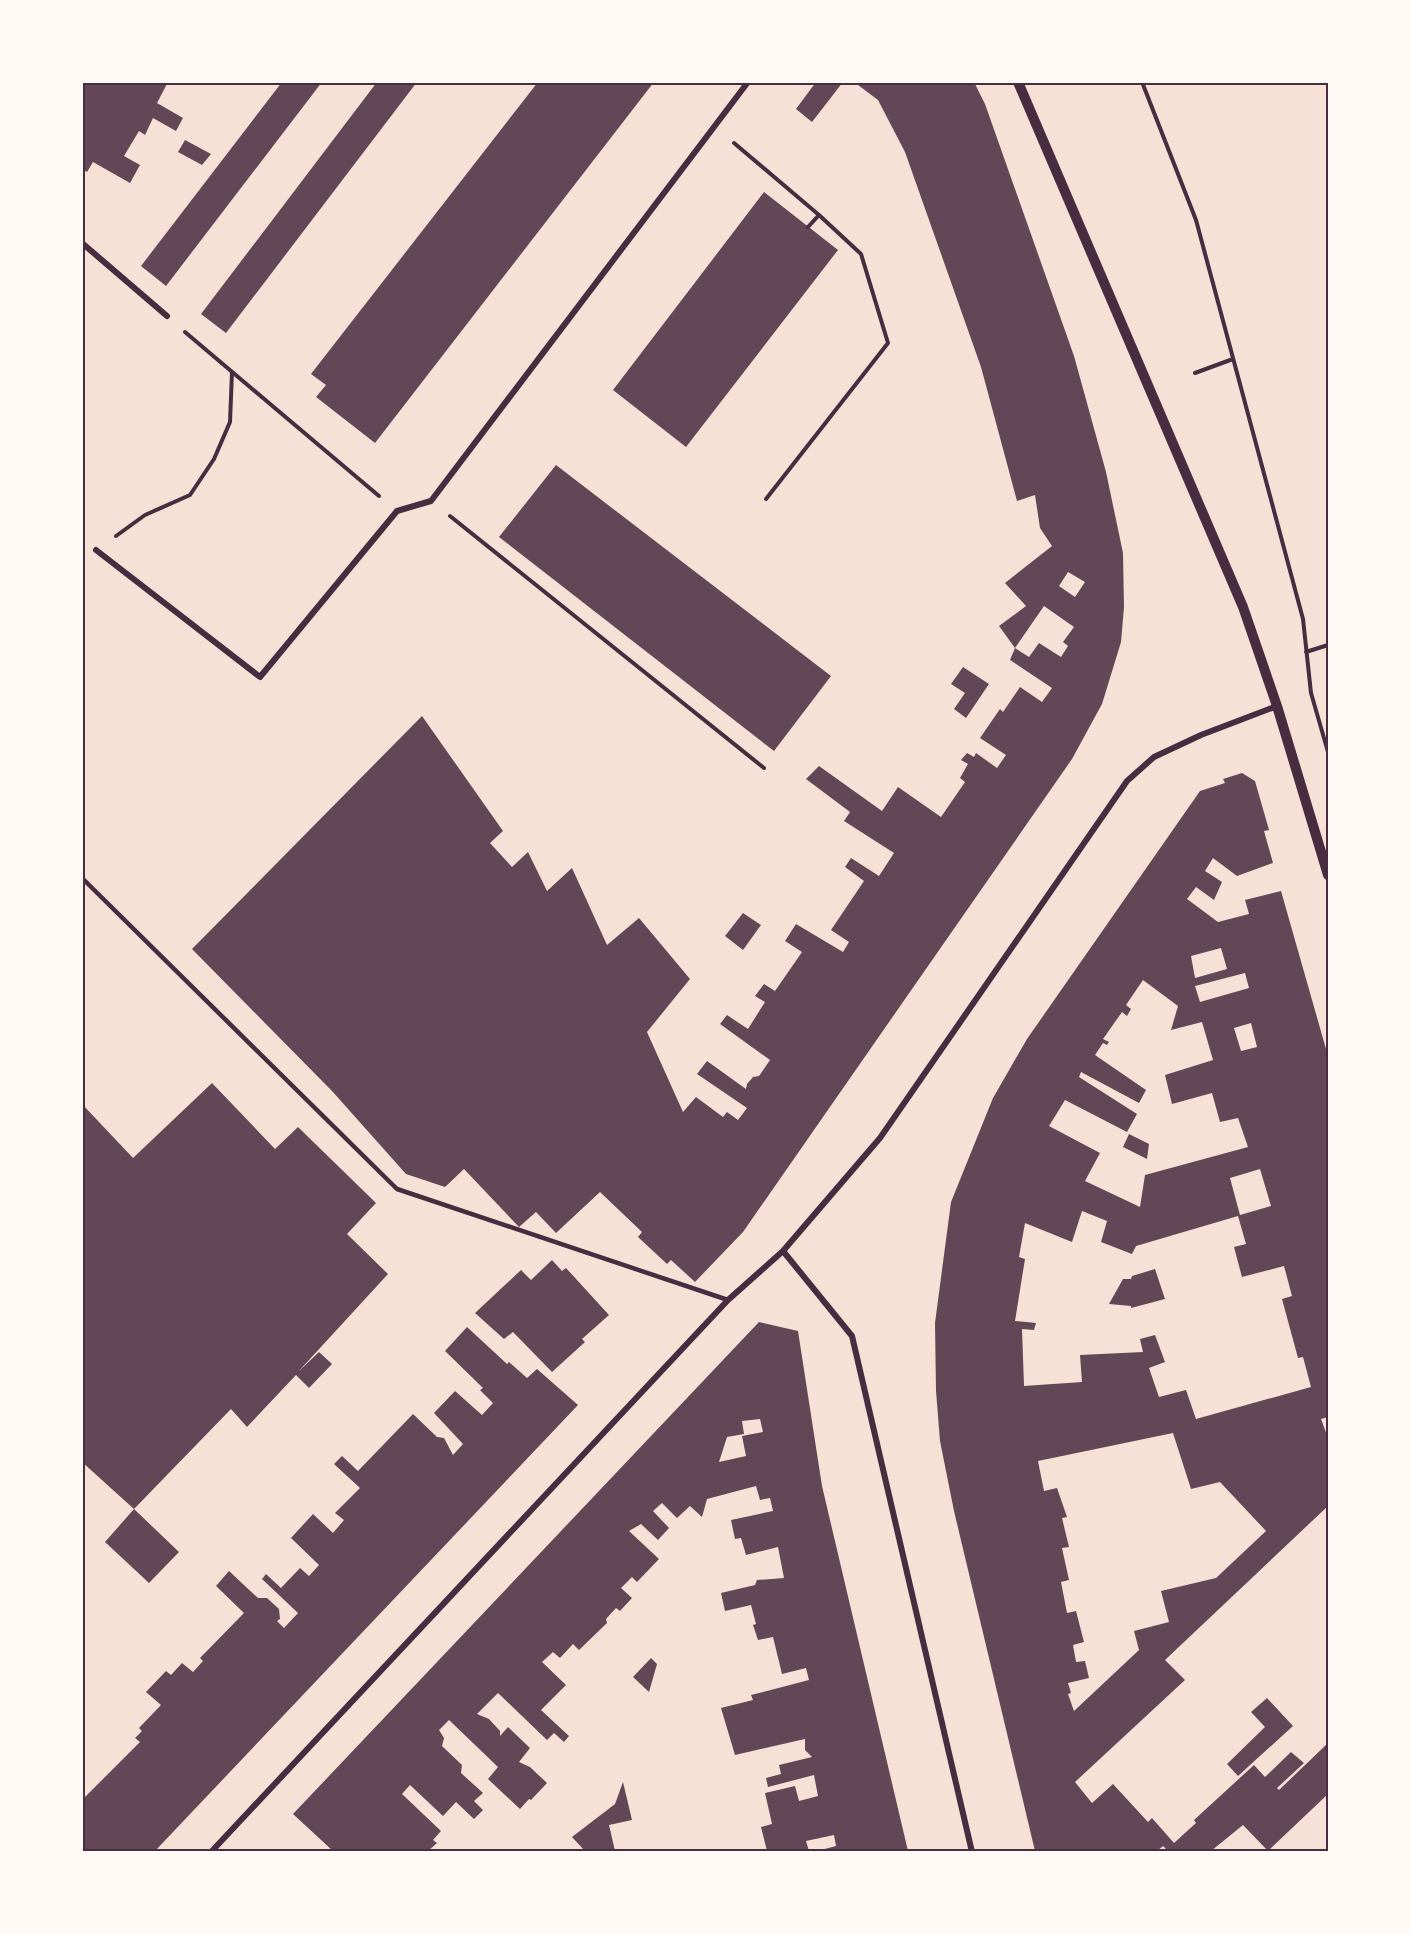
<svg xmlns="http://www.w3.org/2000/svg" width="1411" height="1934" font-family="'Roboto Condensed',sans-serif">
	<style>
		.building { fill: #644757; fill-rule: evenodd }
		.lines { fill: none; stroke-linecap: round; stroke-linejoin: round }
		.path { stroke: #4a2c40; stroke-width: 4 }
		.service { stroke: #4a2c40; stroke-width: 4.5 }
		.minor { stroke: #4a2c40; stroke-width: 6 }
		.tertiary { stroke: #4a2c40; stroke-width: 10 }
		.neatline { fill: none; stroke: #4a2c40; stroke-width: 2 }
	</style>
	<rect width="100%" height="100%" fill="#f7e1d7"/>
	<!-- building -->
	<path class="building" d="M 82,82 L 168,82 L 157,103 L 183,118 L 176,131 L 153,118 L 145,135 L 139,131 L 124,156 L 140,165 L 130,183 L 93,162 L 87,172 L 82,169 Z
		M 282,82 L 322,82 L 166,286 L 141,266 Z
		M 377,82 L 417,82 L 226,333 L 201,314 Z
		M 538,82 L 654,82 L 375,443 L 316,397 L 326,385 L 311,374 Z
		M 816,82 L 843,82 L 812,122 L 796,109 Z
		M 854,82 L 974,82 L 985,104 L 1074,356 L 1106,472 L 1123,553 L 1124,607 L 1121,642 L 1102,704 L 1072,759 L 743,1232 L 695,1282 L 671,1260 L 667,1264 L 638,1237 L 642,1232 L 600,1192 L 556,1233 L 536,1212 L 519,1227 L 464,1169 L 445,1187 L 406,1174 L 332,1091 L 192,949 L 422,716 L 503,831 L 490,843 L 512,867 L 528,852 L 547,891 L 572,868 L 607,945 L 639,918 L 690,979 L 647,1032 L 683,1112 L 696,1097 L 723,1117 L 727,1112 L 738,1120 L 747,1108 L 697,1074 L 707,1061 L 746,1089 L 747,1084 L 753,1077 L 759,1076 L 770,1060 L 720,1024 L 727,1015 L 748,1029 L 765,1002 L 755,996 L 764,984 L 775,991 L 802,952 L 785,941 L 796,924 L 843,952 L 849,942 L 831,930 L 864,881 L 845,867 L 851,858 L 879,876 L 894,853 L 844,821 L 850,812 L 806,779 L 819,766 L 882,811 L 898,787 L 941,817 L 965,782 L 960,778 L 968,764 L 961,760 L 967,753 L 974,757 L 976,753 L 997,768 L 1006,755 L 980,738 L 1000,709 L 1003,712 L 1020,687 L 1042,702 L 1052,688 L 1010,660 L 1015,648 L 1029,657 L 1039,643 L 1061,657 L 1068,646 L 1063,642 L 1074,627 L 1044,606 L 1015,648 L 999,626 L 1026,606 L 1005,583 L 1052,546 L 1040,528 L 1035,495 L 1017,501 L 981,367 L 905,152 L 878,100 ZM 1068,572 L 1085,582 L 1075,597 L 1059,586 Z
		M 185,140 L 211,154 L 202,165 L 178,152 Z
		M 764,192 L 838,250 L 686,447 L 613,390 Z
		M 556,465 L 831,676 L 774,751 L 499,537 Z
		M 963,667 L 989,684 L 966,718 L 954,709 L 965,693 L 951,684 Z
		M 1242,773 L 1255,781 L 1269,830 L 1264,831 L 1273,863 L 1237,876 L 1213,858 L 1205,871 L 1222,882 L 1214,900 L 1196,887 L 1187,899 L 1218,922 L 1249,914 L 1245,900 L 1281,891 L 1328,1056 L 1328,1417 L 1321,1419 L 1328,1438 L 1328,1506 L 1165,1660 L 1185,1680 L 1075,1782 L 1092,1803 L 1113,1784 L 1148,1822 L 1152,1818 L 1174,1843 L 1196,1823 L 1194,1820 L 1254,1765 L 1265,1777 L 1291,1752 L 1304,1763 L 1277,1788 L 1279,1790 L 1328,1743 L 1328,1794 L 1268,1851 L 1243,1825 L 1211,1851 L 1168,1851 L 1163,1846 L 1157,1851 L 1035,1851 L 954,1511 L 940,1441 L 936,1391 L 935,1323 L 951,1202 L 993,1098 L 1027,1039 L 1200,791 L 1225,783 L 1223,779 ZM 1221,948 L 1227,969 L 1195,978 L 1191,956 ZM 1245,973 L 1249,988 L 1200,1002 L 1195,986 ZM 1143,980 L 1178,1006 L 1171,1030 L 1202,1022 L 1213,1060 L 1165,1075 L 1172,1104 L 1212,1093 L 1220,1122 L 1238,1118 L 1248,1147 L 1145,1175 L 1140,1207 L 1085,1181 L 1100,1153 L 1049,1126 L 1065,1100 L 1127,1132 L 1137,1114 L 1079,1077 L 1081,1072 L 1139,1103 L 1146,1090 L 1095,1055 L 1103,1043 L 1107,1045 L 1109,1042 L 1103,1039 L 1122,1012 L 1127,1016 L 1131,1009 L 1126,1005 ZM 1251,1023 L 1257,1047 L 1241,1051 L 1234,1028 ZM 1260,1169 L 1271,1206 L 1240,1215 L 1230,1178 ZM 1082,1211 L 1107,1221 L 1101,1242 L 1132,1254 L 1136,1246 L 1238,1216 L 1246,1244 L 1234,1247 L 1242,1277 L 1284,1266 L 1292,1296 L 1282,1299 L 1298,1358 L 1303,1357 L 1311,1387 L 1196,1419 L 1186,1390 L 1159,1397 L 1149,1368 L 1165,1362 L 1155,1335 L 1140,1339 L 1143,1352 L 1080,1355 L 1082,1382 L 1024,1386 L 1022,1329 L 1034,1330 L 1036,1323 L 1015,1321 L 1025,1259 L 1019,1257 L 1025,1223 L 1072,1242 ZM 1173,1433 L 1191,1489 L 1220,1482 L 1266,1531 L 1216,1578 L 1161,1591 L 1169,1622 L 1134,1631 L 1139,1650 L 1074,1711 L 1068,1694 L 1071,1693 L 1068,1683 L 1089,1678 L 1085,1661 L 1076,1662 L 1073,1645 L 1084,1642 L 1076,1611 L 1067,1613 L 1061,1582 L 1069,1580 L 1062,1548 L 1069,1547 L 1062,1518 L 1067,1517 L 1057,1488 L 1044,1491 L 1038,1461 Z
		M 743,913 L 761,925 L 743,950 L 725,936 Z
		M 212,1083 L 275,1149 L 298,1127 L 376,1203 L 347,1234 L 388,1274 L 298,1372 L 319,1352 L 332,1364 L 309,1388 L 296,1375 L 247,1427 L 231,1409 L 134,1509 L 82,1462 L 82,1104 L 133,1158 Z
		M 1129,1134 L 1149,1144 L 1147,1159 L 1123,1147 Z
		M 552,1260 L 562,1271 L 566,1268 L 609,1315 L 582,1339 L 585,1342 L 552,1372 L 513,1332 L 504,1339 L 475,1313 L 521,1270 L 531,1280 Z
		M 1155,1269 L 1165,1299 L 1131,1308 L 1131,1306 L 1109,1304 L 1123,1279 L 1131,1279 L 1132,1276 Z
		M 759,1322 L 798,1331 L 822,1486 L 908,1851 L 817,1851 L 836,1846 L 834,1835 L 806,1841 L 809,1851 L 767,1851 L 761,1827 L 772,1824 L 765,1793 L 795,1786 L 799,1801 L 818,1796 L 814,1775 L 768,1787 L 766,1778 L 781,1774 L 779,1765 L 812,1757 L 805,1750 L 805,1739 L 735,1755 L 721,1708 L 753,1700 L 751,1695 L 809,1680 L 806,1668 L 782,1674 L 773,1637 L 758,1640 L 753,1625 L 756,1624 L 751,1605 L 725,1611 L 721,1593 L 755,1585 L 757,1580 L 784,1578 L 778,1547 L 746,1555 L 741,1538 L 735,1539 L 731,1520 L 773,1511 L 770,1498 L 760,1500 L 756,1486 L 707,1499 L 702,1517 L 690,1506 L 677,1518 L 662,1503 L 653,1511 L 669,1528 L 658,1540 L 641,1524 L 629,1531 L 659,1559 L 637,1582 L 632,1577 L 621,1588 L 632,1598 L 620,1611 L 616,1608 L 606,1619 L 607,1623 L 579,1650 L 573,1644 L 560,1658 L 553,1652 L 542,1662 L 566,1685 L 541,1710 L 569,1736 L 564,1742 L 554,1733 L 547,1740 L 498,1693 L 477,1714 L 489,1719 L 500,1731 L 500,1736 L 508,1727 L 530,1748 L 519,1762 L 530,1767 L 547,1783 L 531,1800 L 529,1799 L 520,1809 L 488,1779 L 498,1767 L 449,1720 L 439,1730 L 444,1738 L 442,1746 L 462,1765 L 461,1773 L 483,1793 L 474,1801 L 483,1810 L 474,1819 L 456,1802 L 443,1816 L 410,1785 L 402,1794 L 441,1831 L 433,1840 L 437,1843 L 428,1851 L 333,1851 L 293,1814 ZM 760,1419 L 763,1432 L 742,1436 L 746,1456 L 719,1462 L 727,1437 L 744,1434 L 742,1421 Z
		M 467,1327 L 507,1364 L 509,1362 L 527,1378 L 537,1369 L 578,1405 L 155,1851 L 82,1851 L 82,1800 L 140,1742 L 135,1738 L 142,1731 L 139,1728 L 161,1705 L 146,1692 L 166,1671 L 171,1675 L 182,1663 L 193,1672 L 203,1661 L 200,1658 L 244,1613 L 216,1586 L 229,1571 L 258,1598 L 267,1598 L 279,1609 L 280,1619 L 277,1621 L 284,1628 L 298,1613 L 262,1579 L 266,1574 L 281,1588 L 300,1568 L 309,1576 L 319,1565 L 291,1538 L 313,1514 L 333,1533 L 344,1520 L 335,1513 L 360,1488 L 334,1464 L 342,1456 L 358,1471 L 413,1414 L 437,1437 L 444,1438 L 453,1455 L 463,1444 L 434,1413 L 455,1391 L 482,1415 L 493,1403 L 480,1390 L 483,1388 L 445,1351 Z
		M 134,1509 L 179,1552 L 149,1583 L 105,1542 Z
		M 651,1658 L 657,1664 L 649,1692 L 633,1677 Z
		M 1267,1698 L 1293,1726 L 1238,1776 L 1227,1764 L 1265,1727 L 1251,1712 Z
		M 623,1782 L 632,1820 L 609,1825 L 615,1851 L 585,1851 L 572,1837 L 615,1804 Z"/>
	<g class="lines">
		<!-- path -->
		<path class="path" d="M 1142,82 L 1196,220 L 1303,619 L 1311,693 L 1328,752
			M 734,143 L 819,215 L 808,227
			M 185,332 L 379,496
			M 1195,373 L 1233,359
			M 766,499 L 888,343 L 861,254 L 819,215
			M 450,516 L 764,768
			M 116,536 L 145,515 L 190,495 L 214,459 L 230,422 L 232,372
			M 1306,652 L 1328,645"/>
		<!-- service -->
		<path class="service" d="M 82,878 L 397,1189 L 728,1300"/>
		<!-- minor -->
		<path class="minor" d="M 82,243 L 167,316
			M 96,550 L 260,677 L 397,511 L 431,501 L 748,82
			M 783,1251 L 852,1336 L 972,1852
			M 211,1852 L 728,1300 L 783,1251 L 880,1138 L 1127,781 L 1154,757 L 1201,735 L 1277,706"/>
		<!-- tertiary -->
		<path class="tertiary" d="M 1018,82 L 1243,607 L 1277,706 L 1328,875"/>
	</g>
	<!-- border -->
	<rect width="1411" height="1934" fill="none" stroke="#fffaf5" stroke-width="168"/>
	<rect x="84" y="84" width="1243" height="1766" class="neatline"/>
</svg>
